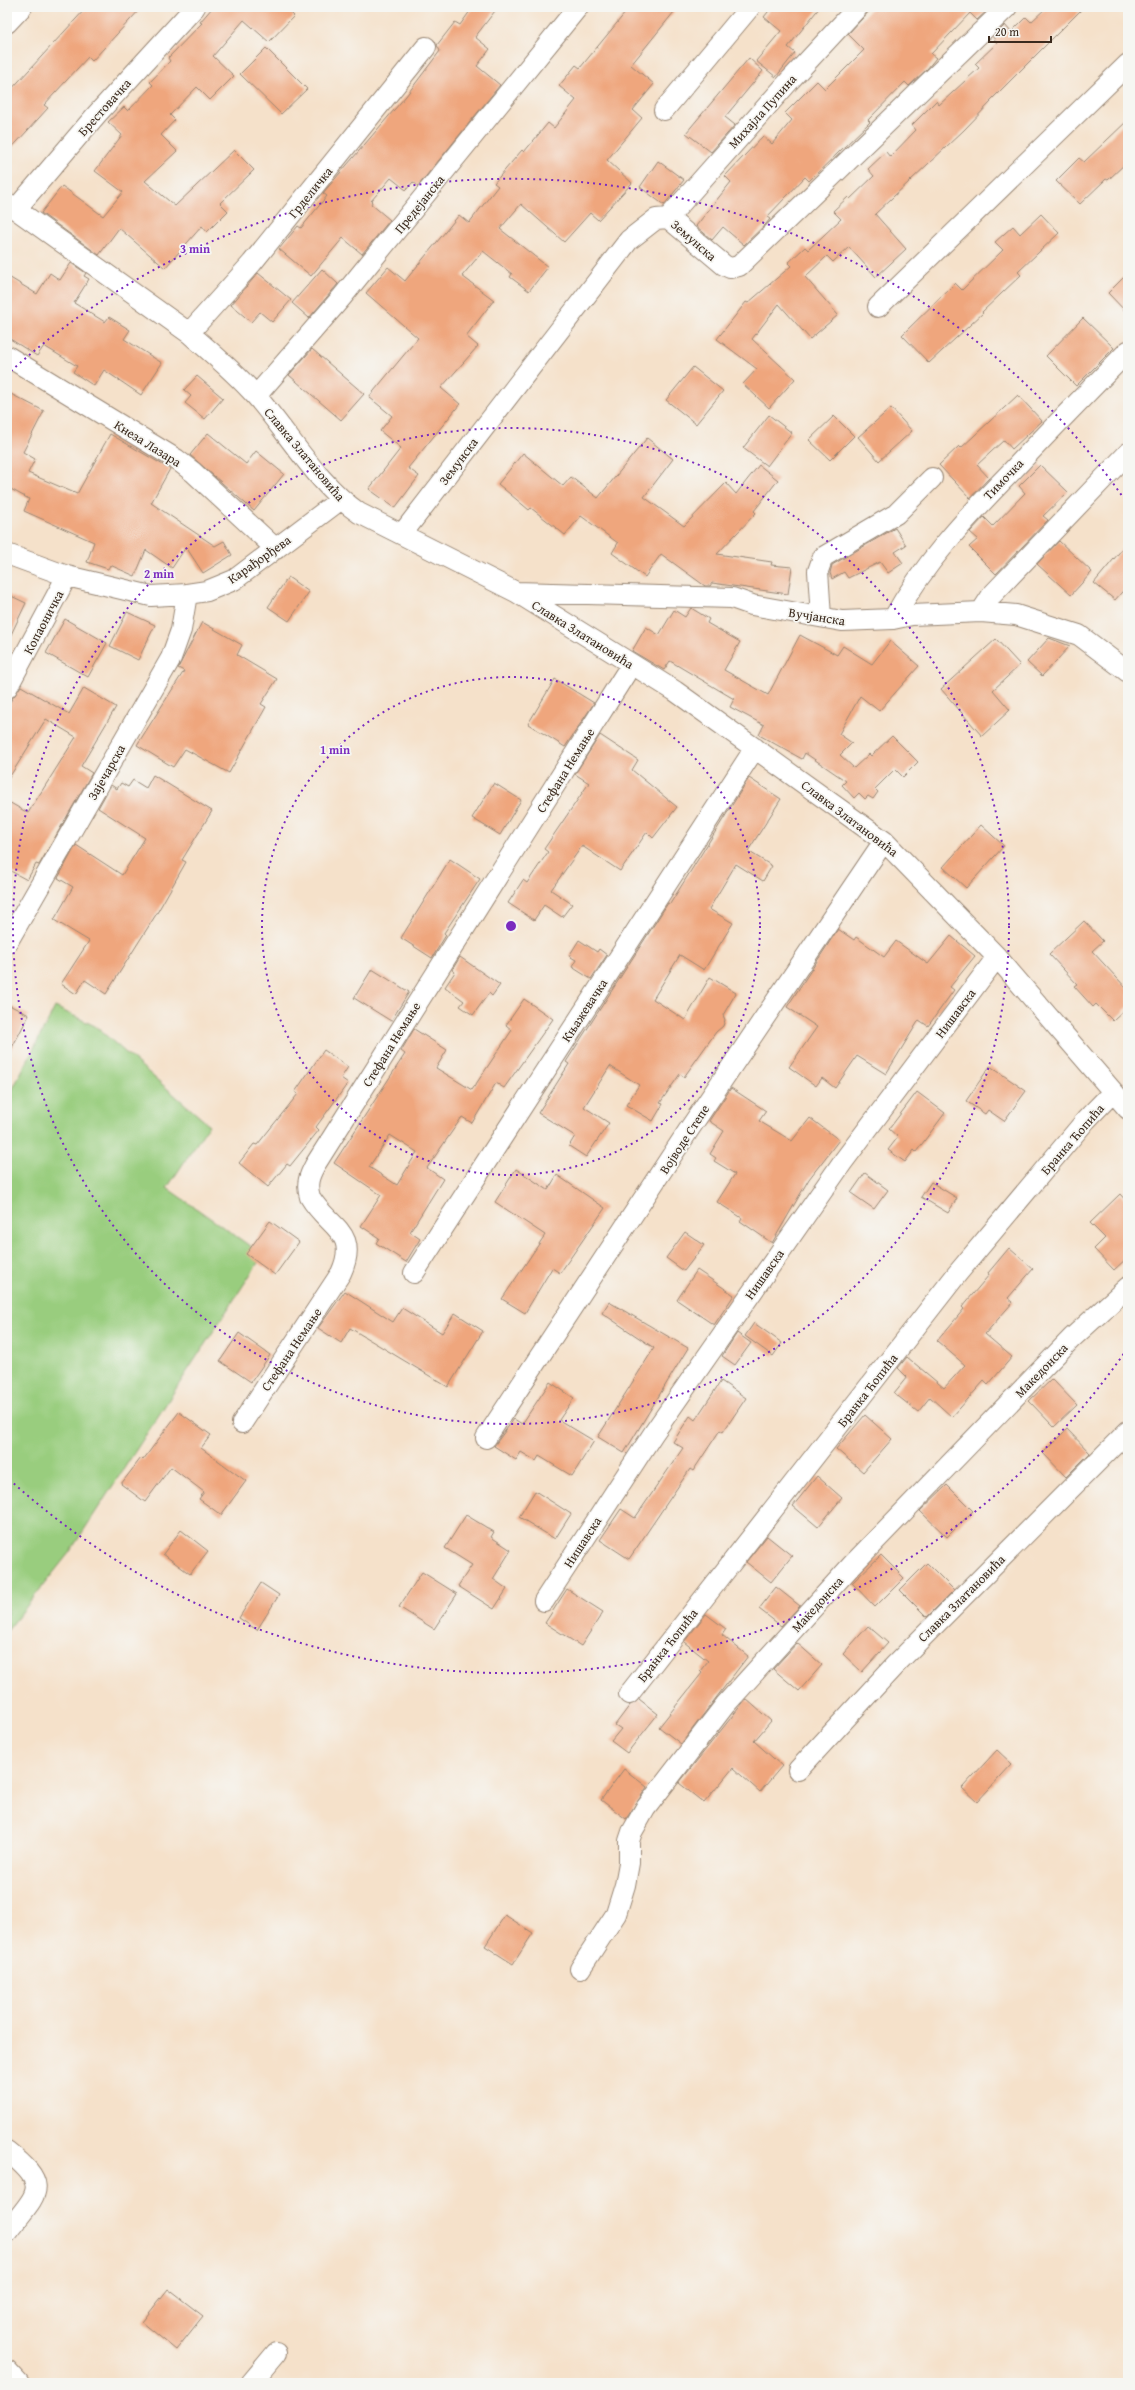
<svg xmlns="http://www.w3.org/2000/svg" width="1135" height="2390" font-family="'Gentium Book Plus',serif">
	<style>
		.green { fill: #99cd7e; stroke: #6a7c4e }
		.building { fill: #efa67d; fill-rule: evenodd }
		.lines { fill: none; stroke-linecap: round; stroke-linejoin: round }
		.minor-casing { stroke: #988674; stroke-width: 22 }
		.minor { stroke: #fff; stroke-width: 20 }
		.ring { fill: none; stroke: #7b2cbf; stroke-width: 2; stroke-dasharray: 2 4 }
		.labels { text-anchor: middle; stroke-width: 3.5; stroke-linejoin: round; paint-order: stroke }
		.street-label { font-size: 13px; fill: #3b2a1e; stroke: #f6f6f2 }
		.centre { fill: #7b2cbf; stroke: #f6f6f2; stroke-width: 2 }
		.ring-label { font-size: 12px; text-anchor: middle; font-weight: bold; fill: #7b2cbf; stroke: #f6f6f2; stroke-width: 3.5; stroke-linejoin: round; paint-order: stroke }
	</style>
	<rect width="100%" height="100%" fill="#f6f6f2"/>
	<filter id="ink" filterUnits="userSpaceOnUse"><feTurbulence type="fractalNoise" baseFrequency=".025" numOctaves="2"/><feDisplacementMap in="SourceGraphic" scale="8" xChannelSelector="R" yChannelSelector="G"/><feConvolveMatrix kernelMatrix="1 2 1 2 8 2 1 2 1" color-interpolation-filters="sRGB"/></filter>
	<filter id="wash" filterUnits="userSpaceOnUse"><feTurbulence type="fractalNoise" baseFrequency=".012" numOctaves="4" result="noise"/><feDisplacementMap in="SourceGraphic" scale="16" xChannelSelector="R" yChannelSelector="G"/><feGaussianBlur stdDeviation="0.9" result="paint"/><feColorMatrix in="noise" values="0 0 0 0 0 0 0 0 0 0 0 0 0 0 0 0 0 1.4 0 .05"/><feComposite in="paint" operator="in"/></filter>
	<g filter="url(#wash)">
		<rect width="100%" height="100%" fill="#f5e1ca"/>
		<!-- green -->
		<path class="green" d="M 55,1007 L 95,1026 L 209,1125 L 167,1188 L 263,1255 L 69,1553 L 7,1631 L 7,1100 Z"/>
		<g id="blocks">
			<!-- building -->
			<path class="building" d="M 87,7 L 142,7 L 92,61 L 88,57 L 44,105 L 48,108 L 7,153 L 7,94 Z
				M 213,7 L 285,7 L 294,16 L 269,42 L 244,20 L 213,56 L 234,76 L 210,100 L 197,87 L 170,115 L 175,120 L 161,135 L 177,151 L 145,181 L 175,206 L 234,150 L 254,170 L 220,203 L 228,211 L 207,232 L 202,226 L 165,268 L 119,228 L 99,255 L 41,213 L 62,186 L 103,216 L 123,192 L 95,171 L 122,135 L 108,122 L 124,107 L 128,111 L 153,85 L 150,82 L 170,61 L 168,58 L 202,23 L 200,22 Z
				M 473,7 L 498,7 L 475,37 L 490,49 L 477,66 L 500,85 L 418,186 L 413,182 L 406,190 L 391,178 L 371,201 L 372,202 L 371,204 L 390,220 L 362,254 L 343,238 L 311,276 L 279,249 L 298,226 L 301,228 L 327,196 L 323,193 L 406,96 L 440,51 L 437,45 L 455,22 L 460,25 Z
				M 630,7 L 678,7 L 631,65 L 654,84 L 633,110 L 642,118 L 607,160 L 632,183 L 598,220 L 590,213 L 564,242 L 521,204 L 500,229 L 548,267 L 529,291 L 510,277 L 512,274 L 483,251 L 462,276 L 494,300 L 466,336 L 478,346 L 441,388 L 460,404 L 408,468 L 419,476 L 395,508 L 369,489 L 401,448 L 380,431 L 392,416 L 369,397 L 418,338 L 366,293 L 388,267 L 405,281 L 459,215 L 469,223 L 498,186 L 494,183 L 522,150 L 524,152 L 548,123 L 554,128 L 576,100 L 559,86 L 576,65 L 580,68 Z
				M 772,7 L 820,7 L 788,47 L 795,53 L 776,77 L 756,61 L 781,31 L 764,17 Z
				M 873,7 L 990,8 L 977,20 L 970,13 L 931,54 L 936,58 L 927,69 L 909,86 L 905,82 L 868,120 L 870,122 L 809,181 L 805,177 L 767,217 L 770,219 L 766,224 L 744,245 L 723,227 L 712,240 L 696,226 L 731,182 L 725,176 L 763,136 L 772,144 L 792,120 L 785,113 L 817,81 L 825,89 L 864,50 L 848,34 Z
				M 1047,7 L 1084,7 L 990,101 L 991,102 L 964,130 L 875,214 L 906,249 L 876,277 L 849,247 L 833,262 L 827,256 L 805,277 L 838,315 L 810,339 L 779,304 L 752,339 L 795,379 L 769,408 L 743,384 L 757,369 L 717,339 L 746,302 L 748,303 L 791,266 L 788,263 L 805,247 L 808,250 L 841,219 L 833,211 L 848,197 L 850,199 L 874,176 L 868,169 L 886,152 L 890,157 L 916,130 L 912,125 L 936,101 L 939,105 L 979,68 L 975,64 L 997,43 L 993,37 L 1005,25 L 1011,32 L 1026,17 L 1031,22 Z
				M 266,48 L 307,89 L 281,114 L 240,74 Z
				M 749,58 L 763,71 L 725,117 L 735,125 L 711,152 L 686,133 Z
				M 1128,120 L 1128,161 L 1108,180 L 1106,179 L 1080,204 L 1056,181 L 1079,158 L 1084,162 Z
				M 658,161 L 684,180 L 664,205 L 640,187 Z
				M 1041,214 L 1059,233 L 1018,272 L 1021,275 L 982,312 L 983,313 L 929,363 L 902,335 L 955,283 L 962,290 L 1003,250 L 995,242 L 1013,226 L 1020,234 Z
				M 71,263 L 86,273 L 84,276 L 89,279 L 74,303 L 105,322 L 109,317 L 130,330 L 124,339 L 162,363 L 141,395 L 104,370 L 94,386 L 73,372 L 77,366 L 44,346 L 37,356 L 7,337 L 7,276 L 37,294 L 50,273 L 60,280 Z
				M 322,269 L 338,284 L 309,318 L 292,303 Z
				M 258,273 L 291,300 L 272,322 L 260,312 L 251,322 L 231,305 Z
				M 1128,273 L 1128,314 L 1108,293 Z
				M 1083,318 L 1114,348 L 1076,386 L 1046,356 Z
				M 312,349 L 364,394 L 341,420 L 289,375 Z
				M 693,367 L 723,391 L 696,424 L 666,400 Z
				M 197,376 L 223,398 L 205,419 L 185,403 L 191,396 L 184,390 Z
				M 7,392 L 44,411 L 23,452 L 35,459 L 28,473 L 77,494 L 110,434 L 170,469 L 151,503 L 215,546 L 224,541 L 232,555 L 203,573 L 186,547 L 172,568 L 146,550 L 135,576 L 110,565 L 108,569 L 87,562 L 94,542 L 24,511 L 29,499 L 7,487 Z
				M 1018,395 L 1042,421 L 1012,449 L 1004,440 L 977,465 L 989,478 L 970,498 L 939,465 L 959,446 L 961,448 Z
				M 891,408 L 912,431 L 879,461 L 858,437 Z
				M 769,415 L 792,433 L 767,466 L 743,448 Z
				M 834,416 L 854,436 L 830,460 L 809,440 Z
				M 208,433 L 246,464 L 256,451 L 284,474 L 254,511 L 190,455 Z
				M 647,438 L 673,459 L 644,497 L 684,526 L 726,483 L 736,494 L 759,465 L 778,480 L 754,511 L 756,513 L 717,554 L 772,562 L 771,565 L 792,567 L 788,594 L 712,583 L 710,586 L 705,586 L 661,554 L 645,577 L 612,553 L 618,543 L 581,516 L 565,535 L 531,508 L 529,510 L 498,484 L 523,453 L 563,486 L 571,477 L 598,498 Z
				M 1040,465 L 1068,492 L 1043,516 L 1048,520 L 996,574 L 969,547 L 978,539 L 970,532 L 984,517 L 993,526 L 1025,493 L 1019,486 Z
				M 895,528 L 906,545 L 895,552 L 903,563 L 888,573 L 880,562 L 848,578 L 844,572 L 832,579 L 830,573 L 832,565 Z
				M 1059,541 L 1092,572 L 1071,595 L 1037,564 Z
				M 1128,542 L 1128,585 L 1115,600 L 1094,583 Z
				M 288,577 L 309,592 L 289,621 L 268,607 Z
				M 7,594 L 26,603 L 7,643 Z
				M 691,608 L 709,619 L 707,623 L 740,642 L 724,670 L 768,695 L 800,635 L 837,655 L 843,646 L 872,664 L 890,641 L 919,666 L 879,711 L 860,696 L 839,734 L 852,743 L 840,755 L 854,768 L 869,754 L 871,756 L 892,736 L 918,762 L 903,777 L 895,769 L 875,789 L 878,792 L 873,799 L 868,796 L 865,799 L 859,793 L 854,798 L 842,785 L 846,781 L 805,753 L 802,759 L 759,735 L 764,725 L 730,707 L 734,699 L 670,661 L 664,670 L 632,651 L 646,627 L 659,635 L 674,610 L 685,617 Z
				M 127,612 L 155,625 L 138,660 L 110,646 Z
				M 65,619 L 107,643 L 88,677 L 46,653 Z
				M 202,622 L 242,645 L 237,655 L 277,679 L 261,704 L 266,707 L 229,773 L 185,749 L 173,767 L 137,745 L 184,671 L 178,668 Z
				M 1049,638 L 1070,646 L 1042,676 L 1027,662 Z
				M 996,639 L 1020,665 L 993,690 L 1010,710 L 982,736 L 941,689 Z
				M 555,679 L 594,703 L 565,747 L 528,724 Z
				M 21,686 L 69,714 L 84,688 L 116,707 L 81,766 L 92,773 L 39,865 L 36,864 L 27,880 L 7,869 L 7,801 L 28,813 L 76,737 L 46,719 L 7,781 L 7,706 Z
				M 600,735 L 638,760 L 632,770 L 677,807 L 653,838 L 647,832 L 620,871 L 582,846 L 551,890 L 572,904 L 562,917 L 544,905 L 534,920 L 508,903 L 523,880 L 527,883 L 548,852 L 544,849 L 589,783 L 575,774 Z
				M 153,775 L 212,811 L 182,860 L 186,862 L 157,913 L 106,994 L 85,980 L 76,994 L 61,984 L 89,941 L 54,920 L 73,887 L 58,878 L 76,845 L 122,875 L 145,838 L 98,808 L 111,785 L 117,789 L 121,783 L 128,787 L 133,780 L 146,788 Z
				M 749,778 L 781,799 L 748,851 L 772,866 L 763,881 L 736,864 L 709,909 L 733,923 L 704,970 L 680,955 L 653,999 L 685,1020 L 710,977 L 736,993 L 723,1015 L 725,1020 L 723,1026 L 716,1032 L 684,1077 L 680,1074 L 660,1103 L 663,1104 L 653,1121 L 626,1105 L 639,1085 L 610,1066 L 584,1107 L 609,1123 L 586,1157 L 569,1146 L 575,1136 L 538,1113 L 569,1064 L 566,1062 L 668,903 L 670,904 Z
				M 494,783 L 521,800 L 500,835 L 472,818 Z
				M 981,825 L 1004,846 L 966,888 L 943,867 Z
				M 450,859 L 480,879 L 444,933 L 446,935 L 432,958 L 401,938 Z
				M 1084,921 L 1103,941 L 1092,951 L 1128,990 L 1128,1007 L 1113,1021 L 1096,1004 L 1093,1007 L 1074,986 L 1077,984 L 1049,954 Z
				M 838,929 L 854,940 L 856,937 L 884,957 L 896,941 L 928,964 L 951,936 L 975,956 L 950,987 L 954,990 L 928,1026 L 919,1020 L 886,1074 L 857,1056 L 835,1088 L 822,1078 L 816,1086 L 789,1067 L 817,1027 L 787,1007 Z
				M 579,940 L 597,952 L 599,949 L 607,955 L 591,979 L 572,967 L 576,960 L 569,956 Z
				M 460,957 L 500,985 L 492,996 L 489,993 L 473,1015 L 460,1006 L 464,1001 L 445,987 L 455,972 L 452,970 Z
				M 372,969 L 409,992 L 391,1021 L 354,998 Z
				M 524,999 L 553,1019 L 504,1088 L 496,1083 L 472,1123 L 462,1117 L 427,1168 L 443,1179 L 410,1232 L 420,1239 L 406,1262 L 376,1243 L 379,1238 L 361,1226 L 381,1195 L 334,1163 L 405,1054 L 401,1051 L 414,1029 L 447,1050 L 436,1068 L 472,1090 L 512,1030 L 506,1025 ZM 390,1135 L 417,1152 L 397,1185 L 369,1167 Z
				M 7,1004 L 29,1015 L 7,1057 Z
				M 324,1050 L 348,1067 L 341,1078 L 348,1083 L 316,1127 L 319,1130 L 290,1166 L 287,1164 L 268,1187 L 239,1163 L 254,1144 L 257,1145 L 298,1094 L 295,1092 Z
				M 990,1066 L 1026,1091 L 1004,1121 L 988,1110 L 985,1114 L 966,1101 Z
				M 731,1088 L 766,1111 L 759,1121 L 792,1141 L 810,1118 L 839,1140 L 809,1179 L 772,1243 L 740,1221 L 742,1218 L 717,1202 L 735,1174 L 714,1161 L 716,1158 L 710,1154 L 724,1131 L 709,1121 Z
				M 917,1092 L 945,1113 L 916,1152 L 914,1150 L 905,1162 L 888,1150 L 898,1137 L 889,1129 Z
				M 516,1169 L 548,1190 L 557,1175 L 605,1208 L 560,1273 L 552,1268 L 525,1313 L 502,1299 L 545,1235 L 495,1202 Z
				M 865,1173 L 888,1190 L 874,1209 L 851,1193 Z
				M 931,1182 L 957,1198 L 948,1213 L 921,1197 Z
				M 1120,1194 L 1128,1203 L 1128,1257 L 1114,1270 L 1094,1249 L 1105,1238 L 1090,1223 Z
				M 270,1221 L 299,1242 L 275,1275 L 246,1254 Z
				M 685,1232 L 704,1245 L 684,1271 L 666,1258 Z
				M 1009,1248 L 1033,1269 L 1008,1298 L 1013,1302 L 985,1334 L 1012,1357 L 988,1385 L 984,1381 L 952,1417 L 930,1397 L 918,1412 L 894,1393 L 907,1377 L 898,1368 L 907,1357 L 944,1388 L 965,1365 L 937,1341 L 964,1309 L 962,1307 L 989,1275 L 988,1273 Z
				M 697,1270 L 734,1295 L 714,1325 L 677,1300 Z
				M 345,1291 L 393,1322 L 402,1308 L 442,1333 L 455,1313 L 483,1331 L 448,1387 L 350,1328 L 341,1343 L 318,1328 Z
				M 609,1302 L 688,1348 L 624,1453 L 598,1437 L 654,1348 L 602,1313 Z
				M 754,1323 L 782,1343 L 773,1356 L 745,1336 Z
				M 239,1333 L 270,1355 L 251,1382 L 220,1361 Z
				M 737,1333 L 751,1343 L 735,1365 L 722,1356 Z
				M 1052,1379 L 1077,1405 L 1054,1427 L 1029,1401 Z
				M 721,1381 L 746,1398 L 723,1432 L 720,1430 L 693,1471 L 690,1469 L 629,1559 L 600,1540 L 621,1509 L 635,1518 L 683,1448 L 673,1442 L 690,1416 L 695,1420 Z
				M 550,1382 L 574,1398 L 559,1420 L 594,1441 L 572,1476 L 539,1456 L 536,1461 L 521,1452 L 516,1460 L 494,1446 L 514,1419 L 522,1424 Z
				M 179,1412 L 211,1435 L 201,1448 L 246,1481 L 221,1515 L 199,1499 L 204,1492 L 171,1467 L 145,1502 L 121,1484 L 141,1458 L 143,1460 Z
				M 865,1415 L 892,1439 L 863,1472 L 836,1449 Z
				M 1067,1429 L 1090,1453 L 1066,1477 L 1043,1453 Z
				M 817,1476 L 842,1498 L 818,1527 L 793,1506 Z
				M 947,1485 L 973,1511 L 947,1537 L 920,1511 Z
				M 535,1491 L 571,1514 L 555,1539 L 519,1517 Z
				M 466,1515 L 494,1532 L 491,1537 L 511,1550 L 493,1579 L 507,1589 L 494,1609 L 458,1586 L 472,1565 L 445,1548 Z
				M 181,1530 L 208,1551 L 190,1574 L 163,1554 Z
				M 767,1536 L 792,1556 L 771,1582 L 746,1562 Z
				M 881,1555 L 904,1578 L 875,1607 L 852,1583 Z
				M 927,1563 L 954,1590 L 927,1617 L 900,1590 Z
				M 422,1572 L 457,1594 L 434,1629 L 399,1607 Z
				M 261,1583 L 279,1595 L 257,1630 L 239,1618 Z
				M 776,1587 L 800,1606 L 781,1626 L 759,1609 Z
				M 567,1589 L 603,1612 L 581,1646 L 545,1623 Z
				M 706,1614 L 726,1629 L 722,1635 L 748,1656 L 681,1744 L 659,1727 L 702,1673 L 700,1671 L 708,1661 L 684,1642 Z
				M 868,1626 L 888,1643 L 862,1672 L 843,1654 Z
				M 797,1643 L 822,1665 L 799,1691 L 773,1669 Z
				M 639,1699 L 658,1714 L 627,1753 L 611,1741 L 621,1729 L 615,1725 L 630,1705 Z
				M 746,1699 L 771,1721 L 754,1741 L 782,1766 L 760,1792 L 733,1768 L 704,1803 L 679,1783 Z
				M 997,1750 L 1012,1764 L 977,1802 L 962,1788 Z
				M 624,1769 L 647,1787 L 626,1819 L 601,1800 Z
				M 505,1915 L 533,1933 L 513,1964 L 485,1946 Z
				M 168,2289 L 203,2316 L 176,2350 L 142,2322 Z"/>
		</g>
	</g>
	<g filter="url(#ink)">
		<use href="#blocks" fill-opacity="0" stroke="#988674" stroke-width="1"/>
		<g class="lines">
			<defs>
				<path id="minor" d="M 7,23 L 22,7
					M 664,110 L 750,7
					M 7,203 L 189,333 C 212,353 236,373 256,396 C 289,434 318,485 359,513 L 516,592 L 675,691 L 884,841 L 997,957 L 1128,1109
					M 16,209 L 97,114 L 195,7
					M 668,218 L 791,79 L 858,7
					M 878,307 L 1128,64
					M 189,333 L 252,263 L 426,47
					M 7,356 L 176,459 L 193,472 L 276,549
					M 256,396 L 342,297 L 578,7
					M 402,534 L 629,240 L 656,219 L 668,218 L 724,265 L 730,268 L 739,266 L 1007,7
					M 7,554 L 67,576 L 151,596 L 187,594 L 207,591 L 234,580 L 340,500
					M 516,592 L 732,598 L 752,605 L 842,621 L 893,619 L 912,615 L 981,612 L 1016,615 L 1079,635 L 1128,672
					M 981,612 L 992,595 L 1128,453
					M 821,617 L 818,571 L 823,557 L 896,514 L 932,478
					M 893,619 C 924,563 967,517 1012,471 C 1050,430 1089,391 1128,351
					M 7,688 L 67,576
					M 7,943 L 171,658 L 181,630 L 187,594
					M 414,1273 L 755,748
					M 242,1423 L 341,1273 C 360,1231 328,1228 310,1197 C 306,1184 309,1176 315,1165 L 631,665
					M 486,1438 L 690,1128 L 884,841
					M 544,1601 L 653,1434 L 842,1163 L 997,957
					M 629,1694 L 957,1274 L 1086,1120 L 1113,1092
					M 798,1770 L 895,1665 L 1128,1431
					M 580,1969 L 616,1914 L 625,1885 L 629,1863 L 629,1841 L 632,1832 L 645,1809 L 725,1705 L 852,1565 L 1072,1338 L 1128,1287
					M 7,2151 C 52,2187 38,2192 7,2232
					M 7,2370 L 19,2383
					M 251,2383 L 276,2353"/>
			</defs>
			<!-- minor casing -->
			<use href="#minor" class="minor-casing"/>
			<!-- minor -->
			<use href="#minor" class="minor"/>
		</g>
	</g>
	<!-- distance rings -->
	<g class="ring">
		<circle cx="511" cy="926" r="249"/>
		<circle cx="511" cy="926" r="498"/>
		<path d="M1127 1349A747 747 0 0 1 11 1481M11 371A747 747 0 0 1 1127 503"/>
	</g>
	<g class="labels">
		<!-- street labels -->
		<g class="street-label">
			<text transform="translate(104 107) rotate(-48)" y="5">Брестовачка</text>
			<text transform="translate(762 111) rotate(-48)" y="5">Михајла Пупина</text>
			<text transform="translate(310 192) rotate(-51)" y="5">Грделичка</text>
			<text transform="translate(419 204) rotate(-51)" y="5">Предејанска</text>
			<text transform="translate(694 240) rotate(41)" y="5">Земунска</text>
			<text transform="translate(148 443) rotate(32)" y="5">Кнеза Лазара</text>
			<text transform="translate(305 454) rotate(50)" y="5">Славка Златановића</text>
			<text transform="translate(458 461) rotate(-53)" y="5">Земунска</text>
			<text transform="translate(1003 479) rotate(-46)" y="5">Тимочка</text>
			<text transform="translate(259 559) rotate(-35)" y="5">Карађорђева</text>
			<text transform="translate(817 616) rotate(9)" y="5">Вучјанска</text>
			<text transform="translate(43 622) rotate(-62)" y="5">Копаоничка</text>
			<text transform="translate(583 634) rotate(32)" y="5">Славка Златановића</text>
			<text transform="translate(565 770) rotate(-58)" y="5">Стефана Немање</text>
			<text transform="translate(106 772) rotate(-60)" y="5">Зајечарска</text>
			<text transform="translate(850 818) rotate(37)" y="5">Славка Златановића</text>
			<text transform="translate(584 1010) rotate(-57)" y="5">Књажевачка</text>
			<text transform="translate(955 1013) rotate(-53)" y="5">Нишавска</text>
			<text transform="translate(391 1044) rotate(-58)" y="5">Стефана Немање</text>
			<text transform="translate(684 1139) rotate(-57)" y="5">Војводе Степе</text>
			<text transform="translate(1072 1139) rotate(-49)" y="5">Бранка Ћопића</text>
			<text transform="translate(764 1274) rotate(-55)" y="5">Нишавска</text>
			<text transform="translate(291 1349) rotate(-56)" y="5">Стефана Немање</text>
			<text transform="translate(1041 1370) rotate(-46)" y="5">Македонска</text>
			<text transform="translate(867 1390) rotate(-52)" y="5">Бранка Ћопића</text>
			<text transform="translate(582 1542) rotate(-57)" y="5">Нишавска</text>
			<text transform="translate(961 1598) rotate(-45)" y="5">Славка Златановића</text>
			<text transform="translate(817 1604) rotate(-48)" y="5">Македонска</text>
			<text transform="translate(667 1645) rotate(-52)" y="5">Бранка Ћопића</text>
		</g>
	</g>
	<circle cx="511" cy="926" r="6" class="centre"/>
	<g class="ring-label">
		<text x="195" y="253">3 min</text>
		<text x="159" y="578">2 min</text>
		<text x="335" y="754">1 min</text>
	</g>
	<!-- margin -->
	<rect width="1135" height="2390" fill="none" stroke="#f6f6f2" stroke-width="24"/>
	<!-- scale -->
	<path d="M989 36v6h62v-6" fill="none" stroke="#3b2a1e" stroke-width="2"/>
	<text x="995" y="36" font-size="12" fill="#3b2a1e" stroke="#f6f6f2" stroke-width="3" paint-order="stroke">20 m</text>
</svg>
